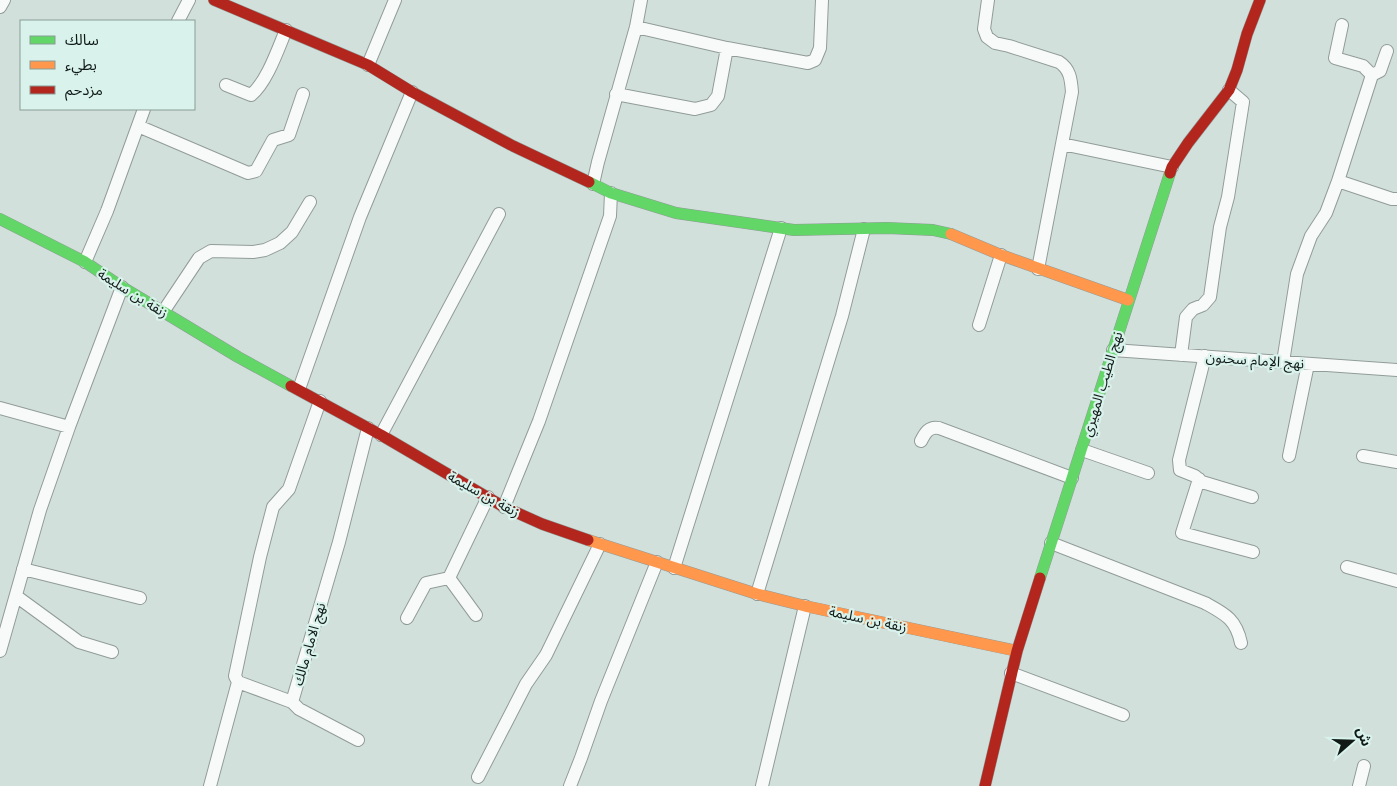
<svg xmlns="http://www.w3.org/2000/svg" width="1397" height="786" font-family="Inter,'Noto Sans Arabic',sans-serif">
	<style>
		.lines { fill: none; stroke-linecap: round; stroke-linejoin: round }
		.street-casing { stroke: #919c99; stroke-width: 14 }
		.fast-casing { stroke: #919c99; stroke-width: 12 }
		.slow-casing { stroke: #919c99; stroke-width: 12 }
		.jam-casing { stroke: #919c99; stroke-width: 12 }
		.street { stroke: #f8fafa; stroke-width: 12 }
		.fast { stroke: #63d668; stroke-width: 11 }
		.slow { stroke: #ff974d; stroke-width: 11 }
		.jam { stroke: #b3261e; stroke-width: 11 }
		.labels { text-anchor: middle; stroke-width: 4.5; stroke-linejoin: round; paint-order: stroke }
		.street-label { font-size: 14px; fill: #101916; stroke: #d9f3ec }
	</style>
	<rect width="100%" height="100%" fill="#d2e0dc"/>
	<g class="lines">
		<defs>
			<path id="street" d="M 988,0 L 984,29 L 987,37 L 995,43 L 1009,46 L 1059,62 C 1070,69 1071,79 1072,92 L 1038,269
				M 0,7 L 4,0
				M 178,21 L 189,0
				M 636,27 L 727,48 L 808,63 L 815,60 L 820,48 L 822,0
				M 368,65 L 395,0
				M 1372,75 L 1380,71 L 1387,51
				M 226,85 L 251,95 C 267,82 278,49 286,30
				M 616,94 L 695,109 L 711,105 L 718,96 L 727,48
				M 138,126 L 248,173 L 256,171 L 273,140 L 289,135 L 303,94
				M 1062,144 L 1172,167
				M 1338,181 L 1392,199 L 1397,199
				M 593,184 L 598,162 L 636,27 L 641,0
				M 85,262 L 107,211 L 144,109
				M 163,312 L 199,258 L 211,251 L 253,252 L 265,250 L 280,243 L 292,232 L 310,202
				M 979,325 L 1001,255
				M 1113,350 L 1397,370
				M 1181,355 L 1186,317 L 1193,309 L 1203,305 L 1210,297 L 1220,227 L 1228,197 L 1243,102 L 1229,90
				M 1205,356 L 1179,460 L 1180,470 L 1195,476 L 1202,482 L 1252,497
				M 1283,362 L 1297,274 L 1311,236 L 1326,213 L 1338,181 L 1372,75 L 1363,66 L 1335,58 L 1342,25
				M 299,389 L 360,217 L 412,92
				M 0,408 L 69,427
				M 381,435 L 499,214
				M 921,441 C 925,433 929,426 939,428 L 1072,478
				M 1082,450 L 1148,473
				M 1289,456 L 1308,364
				M 1363,456 L 1397,462
				M 1199,479 L 1182,533 L 1253,552
				M 504,507 L 539,421 L 610,216 L 611,193
				M 1051,543 L 1205,603 C 1225,614 1236,619 1241,643
				M 1347,567 L 1397,581
				M 674,568 L 781,228
				M 23,569 L 140,598
				M 757,594 L 842,316 L 864,229
				M 16,596 L 79,642 L 112,652
				M 476,615 L 449,578 L 488,497
				M 407,618 L 426,583 L 449,578
				M 0,651 L 40,510 L 69,427 L 122,287
				M 1011,673 L 1123,715
				M 238,682 L 235,676 L 260,557 L 273,507 L 289,489 L 320,401
				M 292,702 L 299,709 L 358,740
				M 478,777 L 526,684 L 546,655 L 600,544
				M 210,786 L 238,682 L 292,702 L 339,542 L 368,428
				M 570,786 L 581,758 L 601,701 L 657,562
				M 762,786 L 805,606
				M 1359,786 L 1364,766"/>
			<path id="fast" d="M 589,182 L 611,193 L 676,213 L 794,230 L 887,228 L 933,230 L 951,234
				M 0,219 L 85,262 L 122,287 L 238,357 L 291,386
				M 1040,578 L 1170,173"/>
			<path id="slow" d="M 951,234 L 1001,255 L 1128,300
				M 588,540 L 757,594 L 805,606 L 1017,651"/>
			<path id="jam" d="M 214,0 L 368,65 L 412,92 L 513,146 L 589,182
				M 1170,173 L 1172,167 L 1188,143 L 1229,90 L 1237,70 L 1247,34 L 1260,0
				M 291,386 L 381,435 L 504,507 L 542,524 L 588,540
				M 985,786 L 1017,651 L 1040,578"/>
		</defs>
		<!-- street casing -->
		<use href="#street" class="street-casing"/>
		<!-- fast casing -->
		<use href="#fast" class="fast-casing"/>
		<!-- slow casing -->
		<use href="#slow" class="slow-casing"/>
		<!-- jam casing -->
		<use href="#jam" class="jam-casing"/>
		<!-- street -->
		<use href="#street" class="street"/>
		<!-- fast -->
		<use href="#fast" class="fast"/>
		<!-- slow -->
		<use href="#slow" class="slow"/>
		<!-- jam -->
		<use href="#jam" class="jam"/>
	</g>
	<g class="labels">
		<!-- street labels -->
		<g class="street-label">
			<text transform="translate(133 293) rotate(32)" y="5">زنقة بن سليمة</text>
			<text transform="translate(1255 360) rotate(4)" y="5">نهج الإمام سحنون</text>
			<text transform="translate(1102 384) rotate(-73)" y="5">نهج الطيب المهيري</text>
			<text transform="translate(484 494) rotate(29)" y="5">زنقة بن سليمة</text>
			<text transform="translate(868 619) rotate(12)" y="5">زنقة بن سليمة</text>
			<text transform="translate(309 644) rotate(-74)" y="5">نهج الامام مالك</text>
		</g>
	</g>
	<!-- legend -->
	<rect x="20" y="20" width="175" height="90" fill="#d9f3ec" stroke="#899c96"/>
	<rect x="30" y="36" width="25" height="8" fill="#63d668" stroke="#899c96"/>
	<text x="65" y="45" font-size="15" fill="#101916">سالك</text>
	<rect x="30" y="61" width="25" height="8" fill="#ff974d" stroke="#899c96"/>
	<text x="65" y="70" font-size="15" fill="#101916">بطيء</text>
	<rect x="30" y="86" width="25" height="8" fill="#b3261e" stroke="#899c96"/>
	<text x="65" y="95" font-size="15" fill="#101916">مزدحم</text>
	<!-- north arrow -->
	<g transform="translate(1352 741) rotate(70)" stroke="#d9f3ec" stroke-width="4" paint-order="stroke">
	<path d="M0-4L9 19L0 12L-9 19Z" fill="#101916"/>
	<text y="-8" font-size="14" font-weight="bold" text-anchor="middle" fill="#101916">ش</text>
	</g>
</svg>
